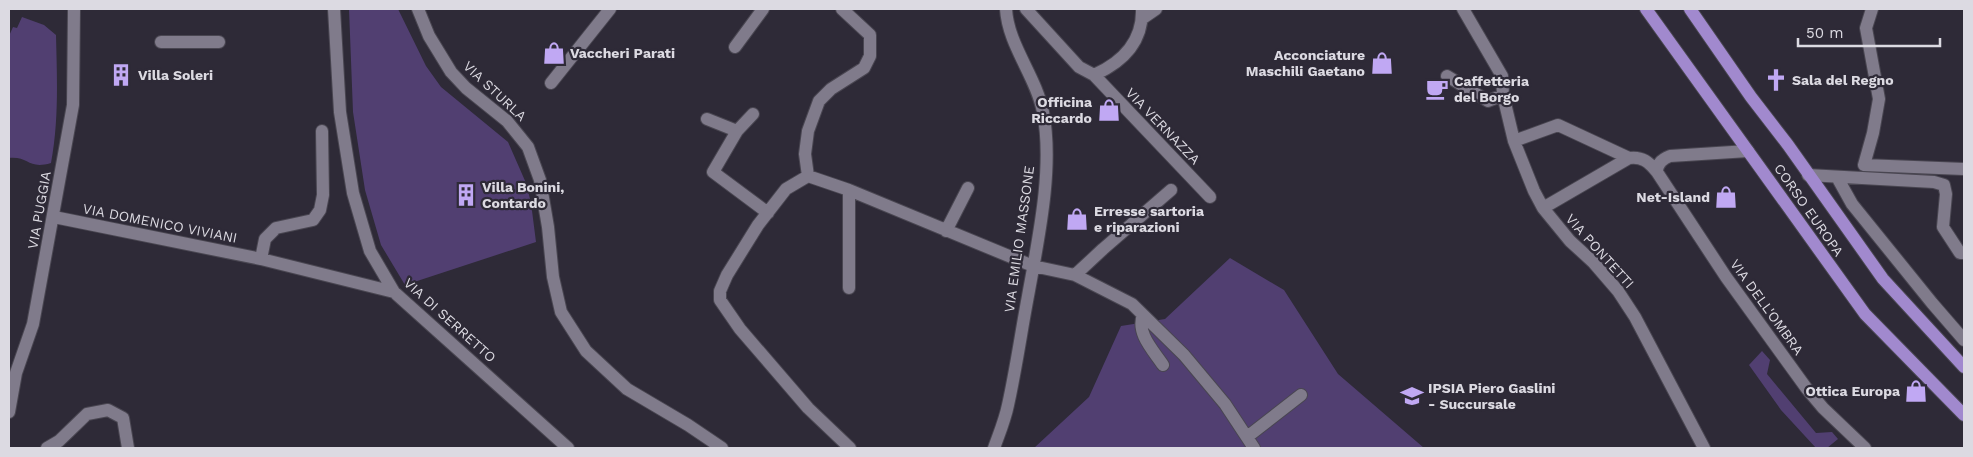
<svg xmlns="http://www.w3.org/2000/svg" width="1973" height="457" font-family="'Work Sans',sans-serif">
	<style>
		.green { fill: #513f71 }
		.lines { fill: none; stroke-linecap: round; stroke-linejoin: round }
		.minor-casing { stroke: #494651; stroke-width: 14 }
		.tertiary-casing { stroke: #494651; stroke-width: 14 }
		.primary-casing { stroke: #494651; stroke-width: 14 }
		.minor { stroke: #807b8b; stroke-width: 12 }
		.tertiary { stroke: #807b8b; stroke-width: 12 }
		.primary { stroke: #a189ce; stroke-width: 12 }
		.labels { text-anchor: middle; stroke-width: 4.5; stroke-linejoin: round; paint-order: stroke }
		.poi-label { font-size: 14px; font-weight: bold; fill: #dcdae2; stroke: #2e2a37; text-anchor: start }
		.street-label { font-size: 14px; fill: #dcdae2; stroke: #2e2a37 }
	</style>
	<rect width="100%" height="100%" fill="#2e2a37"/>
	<!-- green -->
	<path class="green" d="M 349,9 L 398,9 L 426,66 L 441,87 L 508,142 L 526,183 L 531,203 L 536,242 L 405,285 L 381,245 L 365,190 L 353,112 Z
		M 22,17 L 44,25 L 56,35 C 57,78 59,120 51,163 C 28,170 29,156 9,158 L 9,36 L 13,27 L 17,28 Z
		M 1230,258 L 1284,290 L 1338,374 L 1424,448 L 1034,448 L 1089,397 L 1121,326 L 1165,319 Z
		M 1762,351 L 1770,360 L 1767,374 L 1816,433 L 1832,432 L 1838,439 L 1827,448 L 1816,448 L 1781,410 L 1749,365 Z"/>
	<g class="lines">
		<defs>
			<path id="minor" d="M 334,9 L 340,112 L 353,193 L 370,251 L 394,292 L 568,448
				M 1026,9 L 1079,67 L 1094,75 C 1123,62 1143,42 1142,9
				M 1463,9 L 1502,76 L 1503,95 L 1514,141 L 1534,191 L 1543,208 L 1570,241 L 1593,262 L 1618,291 L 1635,317 L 1704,448
				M 1872,9 L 1866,28 L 1879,99 L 1873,133 L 1864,165 L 1964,169
				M 1143,18 L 1156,9
				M 161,42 L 219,42
				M 735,47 L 763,9
				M 1094,75 L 1210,197
				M 1447,76 L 1488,101 L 1503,95
				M 551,83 L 610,9
				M 707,119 L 737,131 L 713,172 L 768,213
				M 737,131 L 753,114
				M 1514,141 L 1558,125 L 1629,158
				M 1657,172 C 1657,164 1662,159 1670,156 L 1748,151
				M 1808,175 L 1934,182 L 1944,185 L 1946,194 L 1943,227 L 1960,253 L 1964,253
				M 808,176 L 805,154 L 808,131 L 819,101 L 831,89 L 864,68 L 870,56 L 870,35 L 842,9
				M 1837,177 L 1852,204 L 1932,303 L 1964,340
				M 849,190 L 849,288
				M 1543,208 L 1629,158 C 1642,156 1649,162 1657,172 L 1726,277 L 1807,389 L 1823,408 L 1865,448
				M 54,217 L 261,259 L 394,292
				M 946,231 L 968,188
				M 261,259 L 265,239 L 276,228 L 313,220 L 320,210 L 323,195 L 322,131
				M 1075,275 L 1103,249 L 1171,190
				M 1143,315 C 1136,333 1153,350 1163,365
				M 9,412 L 16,373 L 33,324 L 73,105 L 74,9
				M 1247,437 L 1301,395
				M 47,448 L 59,441 L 87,414 L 108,410 L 123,418 L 128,448
				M 850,448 L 808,408 L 740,329 L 720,300 L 720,291 L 727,275 L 758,225 L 786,189 L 808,176 L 849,190 L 1033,266 L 1075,275 L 1132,304 L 1184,355 L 1225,404 L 1254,448
				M 994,448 C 999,434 1005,420 1008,405 C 1016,369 1021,333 1028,296 C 1038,240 1054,168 1043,112 C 1036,76 1008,45 1006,9"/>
			<path id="tertiary" d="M 418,9 L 429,36 L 451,72 L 466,88 L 507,121 L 528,147 L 540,180 L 548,227 L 553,277 L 561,312 L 586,351 L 627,389 L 688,425 L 722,448"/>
			<path id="primary" d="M 1646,9 L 1865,314 L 1964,415
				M 1690,9 L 1751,97 L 1788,145 L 1883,279 L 1964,367"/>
		</defs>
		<!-- minor casing -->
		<use href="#minor" class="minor-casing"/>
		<!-- tertiary casing -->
		<use href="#tertiary" class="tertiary-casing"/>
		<!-- primary casing -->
		<use href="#primary" class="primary-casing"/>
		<!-- minor -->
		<use href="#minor" class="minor"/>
		<!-- tertiary -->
		<use href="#tertiary" class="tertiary"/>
		<!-- primary -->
		<use href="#primary" class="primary"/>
	</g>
	<!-- icons -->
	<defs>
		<symbol id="shop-bare" viewBox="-9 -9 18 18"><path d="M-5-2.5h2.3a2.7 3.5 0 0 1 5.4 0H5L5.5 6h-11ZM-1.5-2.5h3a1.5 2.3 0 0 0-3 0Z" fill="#c0a8f3" stroke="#2e2a37" stroke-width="2.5" paint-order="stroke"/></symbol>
		<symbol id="building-bare" viewBox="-9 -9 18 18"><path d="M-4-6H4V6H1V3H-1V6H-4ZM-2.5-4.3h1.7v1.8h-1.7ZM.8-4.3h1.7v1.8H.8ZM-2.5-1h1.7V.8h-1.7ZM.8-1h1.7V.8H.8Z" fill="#c0a8f3" stroke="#2e2a37" stroke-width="2.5" paint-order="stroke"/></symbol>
		<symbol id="church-bare" viewBox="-9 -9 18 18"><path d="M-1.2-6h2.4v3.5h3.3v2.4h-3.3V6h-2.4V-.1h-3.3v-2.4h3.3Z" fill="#c0a8f3" stroke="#2e2a37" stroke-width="2.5" paint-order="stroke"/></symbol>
		<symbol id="cafe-bare" viewBox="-9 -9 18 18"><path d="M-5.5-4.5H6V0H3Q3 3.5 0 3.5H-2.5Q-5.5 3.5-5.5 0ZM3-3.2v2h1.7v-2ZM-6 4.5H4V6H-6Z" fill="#c0a8f3" stroke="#2e2a37" stroke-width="2.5" paint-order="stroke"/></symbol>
		<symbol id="school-bare" viewBox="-9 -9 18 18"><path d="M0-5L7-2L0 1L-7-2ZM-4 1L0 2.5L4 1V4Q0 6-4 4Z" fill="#c0a8f3" stroke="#2e2a37" stroke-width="2.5" paint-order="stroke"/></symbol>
	</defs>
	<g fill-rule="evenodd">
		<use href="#shop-bare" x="538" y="37" width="32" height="32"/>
		<use href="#shop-bare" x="1366" y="47" width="32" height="32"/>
		<use href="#building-bare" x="105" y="59" width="32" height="32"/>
		<use href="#church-bare" x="1760" y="64" width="32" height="32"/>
		<use href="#cafe-bare" x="1421" y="73" width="32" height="32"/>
		<use href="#shop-bare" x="1093" y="94" width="32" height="32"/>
		<use href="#building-bare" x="450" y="179" width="32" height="32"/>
		<use href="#shop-bare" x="1710" y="181" width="32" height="32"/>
		<use href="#shop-bare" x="1061" y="203" width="32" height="32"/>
		<use href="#shop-bare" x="1900" y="375" width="32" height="32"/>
		<use href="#school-bare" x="1396" y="380" width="32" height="32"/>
	</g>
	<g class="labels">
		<!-- poi labels -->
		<g class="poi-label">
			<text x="570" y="58">Vaccheri Parati</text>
			<text x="1365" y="60" text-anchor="end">Acconciature<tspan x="1365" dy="16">Maschili Gaetano</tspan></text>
			<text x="138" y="80">Villa Soleri</text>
			<text x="1792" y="85">Sala del Regno</text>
			<text x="1454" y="86">Caffetteria<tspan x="1454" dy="16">del Borgo</tspan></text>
			<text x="1092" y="107" text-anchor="end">Officina<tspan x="1092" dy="16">Riccardo</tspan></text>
			<text x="482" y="192">Villa Bonini,<tspan x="482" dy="16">Contardo</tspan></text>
			<text x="1710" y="202" text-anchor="end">Net-Island</text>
			<text x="1094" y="216">Erresse sartoria<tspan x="1094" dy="16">e riparazioni</tspan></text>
			<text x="1428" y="393">IPSIA Piero Gaslini<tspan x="1428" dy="16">- Succursale</tspan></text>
			<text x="1900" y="396" text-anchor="end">Ottica Europa</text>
		</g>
		<!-- street labels -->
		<g class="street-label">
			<text transform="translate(495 91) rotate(43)" y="5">VIA STURLA</text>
			<text transform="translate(1163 126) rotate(46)" y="5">VIA VERNAZZA</text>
			<text transform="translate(39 210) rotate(-80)" y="5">VIA PUGGIA</text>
			<text transform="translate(1809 210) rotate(55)" y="5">CORSO EUROPA</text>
			<text transform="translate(160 223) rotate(11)" y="5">VIA DOMENICO VIVIANI</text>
			<text transform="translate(1019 239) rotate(-82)" y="5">VIA EMILIO MASSONE</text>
			<text transform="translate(1600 251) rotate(48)" y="5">VIA PONTETTI</text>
			<text transform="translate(1767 307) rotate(54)" y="5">VIA DELL'OMBRA</text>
			<text transform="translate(450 320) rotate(42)" y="5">VIA DI SERRETTO</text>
		</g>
	</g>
	<!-- border -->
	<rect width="1973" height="457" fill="none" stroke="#dcdae2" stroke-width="20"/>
	<!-- scale -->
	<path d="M1798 38v8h142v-8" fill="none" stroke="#dcdae2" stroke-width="2.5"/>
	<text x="1806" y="38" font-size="15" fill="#dcdae2" stroke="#2e2a37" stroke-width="4" paint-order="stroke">50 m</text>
</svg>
